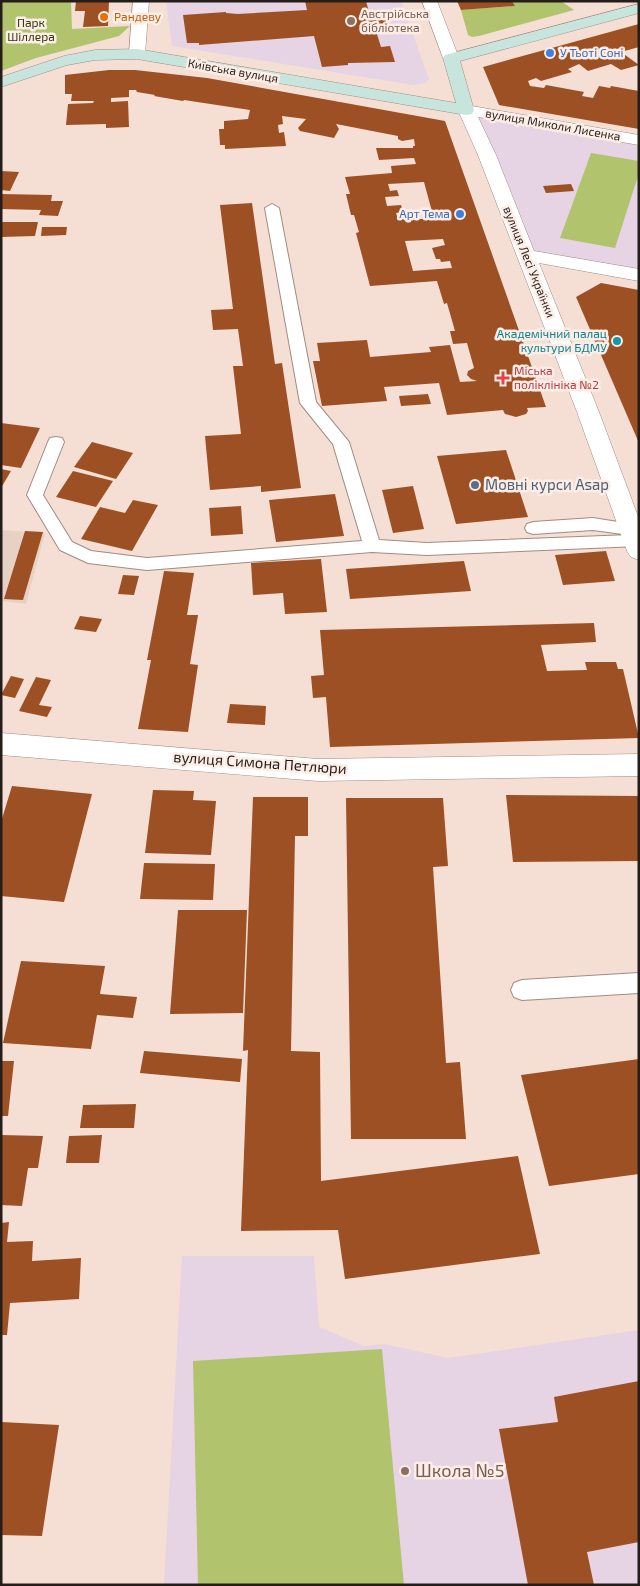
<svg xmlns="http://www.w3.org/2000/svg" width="640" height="1586" font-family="'Exo 2',sans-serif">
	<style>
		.industrial { fill: #e7d1c4 }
		.education { fill: #e6d3e4 }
		.green { fill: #b2c36d }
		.building { fill: #9c5023; fill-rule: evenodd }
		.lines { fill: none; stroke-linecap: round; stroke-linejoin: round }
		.lane-casing { stroke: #a08c82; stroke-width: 2 }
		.street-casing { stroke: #a08c82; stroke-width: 1 }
		.secondary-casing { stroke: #a08c82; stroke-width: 1 }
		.lane { fill: #fff; fill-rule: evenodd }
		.street { fill: #fff; fill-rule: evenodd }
		.secondary { fill: #c7e5dc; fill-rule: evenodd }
		.food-dot { fill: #e8710a; stroke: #fceee7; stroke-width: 2 }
		.education-dot { fill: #8d6e63; stroke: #fceee7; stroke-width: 2 }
		.shop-dot { fill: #3f7fe0; stroke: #fceee7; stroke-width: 2 }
		.culture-dot { fill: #0f9aa8; stroke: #fceee7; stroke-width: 2 }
		.health-dot { fill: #e0444e; stroke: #fceee7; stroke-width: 2 }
		.service-dot { fill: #5c6f8a; stroke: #fceee7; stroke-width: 2 }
		.labels { text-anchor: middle; stroke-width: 5; stroke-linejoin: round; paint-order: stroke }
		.far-education-label { font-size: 12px; fill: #785e54; stroke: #fceee7; text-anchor: start }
		.far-food-label { font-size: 12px; fill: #c56008; stroke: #fceee7; text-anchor: start }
		.far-park-label { font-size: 12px; fill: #323812; stroke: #fceee7 }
		.far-shop-label { font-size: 12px; fill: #366cbe; stroke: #fceee7; text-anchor: start }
		.far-street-label { font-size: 12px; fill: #251d19; stroke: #fceee7 }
		.far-culture-label { font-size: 12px; fill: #0d838f; stroke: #fceee7; text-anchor: end }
		.far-health-label { font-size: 12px; fill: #be3a42; stroke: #fceee7; text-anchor: start }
		.service-label { font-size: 15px; fill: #4e5e75; stroke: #fceee7; text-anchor: start }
		.street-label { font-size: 15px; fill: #251d19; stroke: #fceee7 }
		.near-education-label { font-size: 18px; fill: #785e54; stroke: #fceee7; text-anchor: start }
	</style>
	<rect width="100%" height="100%" fill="#f5dfd4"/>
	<!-- industrial -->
	<path class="industrial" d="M 1,530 L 45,533 L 26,604 L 1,601 Z"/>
	<!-- education -->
	<path class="education" d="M 166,1 L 401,1 L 429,79 L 425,83 L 413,85 L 172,46 Z
		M 467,110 L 639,140 L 639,276 L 525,255 Z
		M 182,1256 L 314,1256 L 319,1327 L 364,1346 L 384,1344 L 448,1358 L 639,1330 L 639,1585 L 164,1585 Z"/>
	<!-- green -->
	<path class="green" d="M 1,1 L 71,1 L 72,29 L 130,26 L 119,36 L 36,58 L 1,71 Z
		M 512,1 L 561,1 L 574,10 L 479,36 L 472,37 L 468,35 L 461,10 L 515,6 Z
		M 591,153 L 639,161 L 639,173 L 615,248 L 560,238 Z
		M 382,1349 L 404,1585 L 198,1585 L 193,1361 Z"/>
	<!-- building -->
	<path class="building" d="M 76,1 L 109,1 L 108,26 L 83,27 L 85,11 L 75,11 Z
		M 305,1 L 366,1 L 369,12 L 383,11 L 388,27 L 375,28 L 381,47 L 390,46 L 395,62 L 348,63 L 348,65 L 322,67 L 314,36 L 199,45 L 199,43 L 187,43 L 183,15 L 226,12 L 226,13 L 238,14 L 307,10 Z
		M 457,1 L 512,1 L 515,6 L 461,10 Z
		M 639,24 L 639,47 L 621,52 L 639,65 L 621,70 L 611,64 L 588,71 L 579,64 L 568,69 L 572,72 L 541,81 L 536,78 L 528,81 L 530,86 L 544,88 L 546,85 L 584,92 L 582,96 L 593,98 L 599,86 L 610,88 L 611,86 L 639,91 L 639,129 L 499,105 L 483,67 Z
		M 109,70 L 135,70 L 207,78 L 445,121 L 546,407 L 527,408 L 528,411 L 526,414 L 516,417 L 505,414 L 503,410 L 447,415 L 439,383 L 384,387 L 387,401 L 322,406 L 313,361 L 320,361 L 317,343 L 367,340 L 370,357 L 431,352 L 429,347 L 450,345 L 460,382 L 477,381 L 471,379 L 467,375 L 468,371 L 474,368 L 467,343 L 453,344 L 450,331 L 455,331 L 447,303 L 444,304 L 437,281 L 370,286 L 356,233 L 359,232 L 354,215 L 351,215 L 346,194 L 350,194 L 345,177 L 392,173 L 391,166 L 416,164 L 414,158 L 379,160 L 376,148 L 413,148 L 413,146 L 415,146 L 414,139 L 402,141 L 398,139 L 398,136 L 336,124 L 339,129 L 334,138 L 300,131 L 298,128 L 306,119 L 282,116 L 283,124 L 278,125 L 279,133 L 284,132 L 286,146 L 225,149 L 225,145 L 220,145 L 219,129 L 224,129 L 224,121 L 248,119 L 250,110 L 184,100 L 183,101 L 154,96 L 155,95 L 137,92 L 136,90 L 129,90 L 129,97 L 111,98 L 111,102 L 128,101 L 129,127 L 106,128 L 106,124 L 66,125 L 68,104 L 93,103 L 94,101 L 71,101 L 72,94 L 65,94 L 65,75 ZM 424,182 L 434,219 L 398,219 L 396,213 L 403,212 L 401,205 L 387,206 L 385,197 L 399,196 L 397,190 L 390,191 L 388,184 ZM 443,239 L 445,245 L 432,248 L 436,259 L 440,259 L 441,262 L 450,261 L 452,268 L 413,271 L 405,241 Z
		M 1,171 L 19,172 L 10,191 L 1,190 Z
		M 571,184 L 574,191 L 546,193 L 543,186 Z
		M 1,194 L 52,195 L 51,201 L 63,201 L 58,216 L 39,215 L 41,210 L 1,209 Z
		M 252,203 L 275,364 L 282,363 L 301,488 L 261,492 L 261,486 L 210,490 L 205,436 L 241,434 L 233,366 L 243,366 L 238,329 L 213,330 L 211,310 L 233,309 L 220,205 Z
		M 1,222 L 38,222 L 35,236 L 1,237 Z
		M 42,227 L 67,227 L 66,235 L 41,236 Z
		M 601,283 L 639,290 L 639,443 L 576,297 Z
		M 428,394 L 431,404 L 401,406 L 399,396 Z
		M 1,423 L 40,428 L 21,468 L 1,465 Z
		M 92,442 L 133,453 L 116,479 L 74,467 Z
		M 506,450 L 528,517 L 456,524 L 437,456 Z
		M 1,469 L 11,471 L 1,488 Z
		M 73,471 L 113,481 L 96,507 L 56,497 Z
		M 413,486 L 424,529 L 393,533 L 382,490 Z
		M 335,494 L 344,536 L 276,542 L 269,500 Z
		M 133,500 L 158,505 L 132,551 L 81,539 L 100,507 L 125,513 Z
		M 241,506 L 243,534 L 211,536 L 209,508 Z
		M 25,531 L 43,532 L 23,600 L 4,599 Z
		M 606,551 L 615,581 L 563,585 L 555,555 Z
		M 321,559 L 327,612 L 285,614 L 283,593 L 253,595 L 251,563 Z
		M 464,561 L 471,591 L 350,599 L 346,569 Z
		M 164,571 L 194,573 L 187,615 L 198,615 L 190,664 L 198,665 L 188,732 L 138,729 L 151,660 L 147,660 Z
		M 123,575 L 139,576 L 134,595 L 118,594 Z
		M 80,616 L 102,619 L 96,632 L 74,629 Z
		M 594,623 L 596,642 L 541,645 L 547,671 L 587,670 L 585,662 L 616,662 L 618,669 L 623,669 L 639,738 L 330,747 L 326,697 L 313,698 L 311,676 L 324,675 L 320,630 Z
		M 11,676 L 24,679 L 15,698 L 1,695 Z
		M 36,677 L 51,680 L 39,705 L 52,707 L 47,717 L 19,711 Z
		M 230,704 L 266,706 L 265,725 L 227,723 Z
		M 12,786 L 92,794 L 64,902 L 1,896 L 1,822 Z
		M 153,790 L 194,791 L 193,800 L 216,801 L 211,855 L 145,853 Z
		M 506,795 L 639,796 L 639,861 L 513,862 Z
		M 253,797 L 308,797 L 308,836 L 295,836 L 291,1051 L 320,1052 L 321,1181 L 518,1156 L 540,1254 L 345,1279 L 338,1230 L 241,1231 L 248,1050 L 243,1051 Z
		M 346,798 L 443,798 L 448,866 L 433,867 L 446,1063 L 460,1062 L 466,1139 L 351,1139 Z
		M 144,863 L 215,864 L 213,900 L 140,899 Z
		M 178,910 L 247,910 L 243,1013 L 170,1014 Z
		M 21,961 L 105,966 L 100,994 L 137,997 L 133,1018 L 97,1015 L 91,1049 L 3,1043 Z
		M 144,1051 L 242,1059 L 240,1082 L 140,1073 Z
		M 639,1059 L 639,1174 L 549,1186 L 521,1075 Z
		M 1,1061 L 14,1061 L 8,1116 L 1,1116 Z
		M 136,1104 L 134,1128 L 80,1128 L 83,1105 Z
		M 1,1135 L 43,1136 L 38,1168 L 28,1168 L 22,1206 L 1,1205 Z
		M 102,1135 L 99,1163 L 66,1163 L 69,1136 Z
		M 9,1222 L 7,1242 L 33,1241 L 32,1261 L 81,1258 L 79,1299 L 10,1303 L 7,1335 L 1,1335 L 1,1223 Z
		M 639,1381 L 639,1542 L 587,1552 L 594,1585 L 528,1585 L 499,1429 L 558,1422 L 554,1397 Z
		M 1,1422 L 59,1425 L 42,1536 L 1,1535 Z"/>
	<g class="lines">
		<defs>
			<path id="lane" d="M 272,204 L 279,208 L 316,402 L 349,442 L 379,540 L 427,543 L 630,535 L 593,530 L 533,534 L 527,532 L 525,528 L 527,524 L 533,522 L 593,518 L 637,525 L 639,530 L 637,533 L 632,535 L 639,536 L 639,546 L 427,555 L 372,552 L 147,570 L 88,563 L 60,550 L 27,495 L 48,442 L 50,438 L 56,437 L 62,438 L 64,442 L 43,495 L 72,542 L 91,551 L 147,558 L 362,541 L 333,444 L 300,403 L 265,208 Z
				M 639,973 L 639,993 L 522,1000 L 514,997 L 511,990 L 514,983 L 522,980 Z"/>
			<path id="street" d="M 133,1 L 149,1 L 145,54 L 143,57 L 131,57 L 129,54 Z
				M 422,1 L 437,1 L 459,58 L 457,61 L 445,61 L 443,58 Z
				M 466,105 L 639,135 L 639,145 L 478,117 L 496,155 L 534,251 L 639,269 L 639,281 L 539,263 L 599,412 L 639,519 L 639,560 L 631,557 L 627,551 L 577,412 L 478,155 L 458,110 L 460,106 Z
				M 1,733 L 318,759 L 639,754 L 639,776 L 318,781 L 1,755 Z"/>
			<path id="secondary" d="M 639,4 L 639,13 L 460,61 L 474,110 L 472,114 L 466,115 L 137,59 L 95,60 L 67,65 L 1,87 L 1,77 L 64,56 L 95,50 L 137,49 L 456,103 L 443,58 L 445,55 Z"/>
		</defs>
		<!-- lane casing -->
		<use href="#lane" class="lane-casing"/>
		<!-- street casing -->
		<use href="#street" class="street-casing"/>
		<!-- secondary casing -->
		<use href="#secondary" class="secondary-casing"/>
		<!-- lane -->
		<use href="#lane" class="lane"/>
		<!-- street -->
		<use href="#street" class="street"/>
		<!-- secondary -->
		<use href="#secondary" class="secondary"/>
	</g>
	<!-- markers -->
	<circle class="food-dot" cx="104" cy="17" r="5"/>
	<g class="education-dot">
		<circle cx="351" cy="21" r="5"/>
		<circle cx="405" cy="1471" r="5"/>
	</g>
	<g class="shop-dot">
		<circle cx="550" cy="53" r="5"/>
		<circle cx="460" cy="214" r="5"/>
	</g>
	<circle class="culture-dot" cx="617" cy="341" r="5"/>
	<path class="health-dot" d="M500.5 370.5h5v5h5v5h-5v5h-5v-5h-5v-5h5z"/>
	<circle class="service-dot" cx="475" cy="485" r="5"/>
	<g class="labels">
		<!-- far-education labels -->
		<g class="far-education-label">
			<text x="361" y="18">Австрійська<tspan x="361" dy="14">бібліотека</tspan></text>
		</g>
		<!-- far-food labels -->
		<g class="far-food-label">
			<text x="114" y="21">Рандеву</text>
		</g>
		<!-- far-park labels -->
		<g class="far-park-label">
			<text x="31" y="27">Парк<tspan x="31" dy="14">Шіллера</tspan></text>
		</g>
		<!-- far-shop labels -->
		<g class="far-shop-label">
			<text x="560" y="57">У Тьоті Соні</text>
			<text x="450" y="218" text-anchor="end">Арт Тема</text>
		</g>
		<!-- far-street labels -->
		<g class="far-street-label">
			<text transform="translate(233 71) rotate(10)" y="4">Київська вулиця</text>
			<text transform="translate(553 125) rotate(10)" y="4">вулиця Миколи Лисенка</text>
			<text transform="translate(529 262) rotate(68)" y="4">вулиця Лесі Українки</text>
		</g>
		<!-- far-culture labels -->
		<g class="far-culture-label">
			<text x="607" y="338">Академічний палац<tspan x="607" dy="14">культури БДМУ</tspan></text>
		</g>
		<!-- far-health labels -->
		<g class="far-health-label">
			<text x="514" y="375">Міська<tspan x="514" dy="14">поліклініка №2</tspan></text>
		</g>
		<!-- service labels -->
		<g class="service-label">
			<text x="485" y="490">Мовні курси Asap</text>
		</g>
		<!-- street labels -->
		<g class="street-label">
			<text transform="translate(260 763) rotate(4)" y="5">вулиця Симона Петлюри</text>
		</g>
		<!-- near-education labels -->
		<g class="near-education-label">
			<text x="415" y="1477">Школа №5</text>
		</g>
	</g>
	<!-- border -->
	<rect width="640" height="1586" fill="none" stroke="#251d19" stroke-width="5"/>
</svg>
